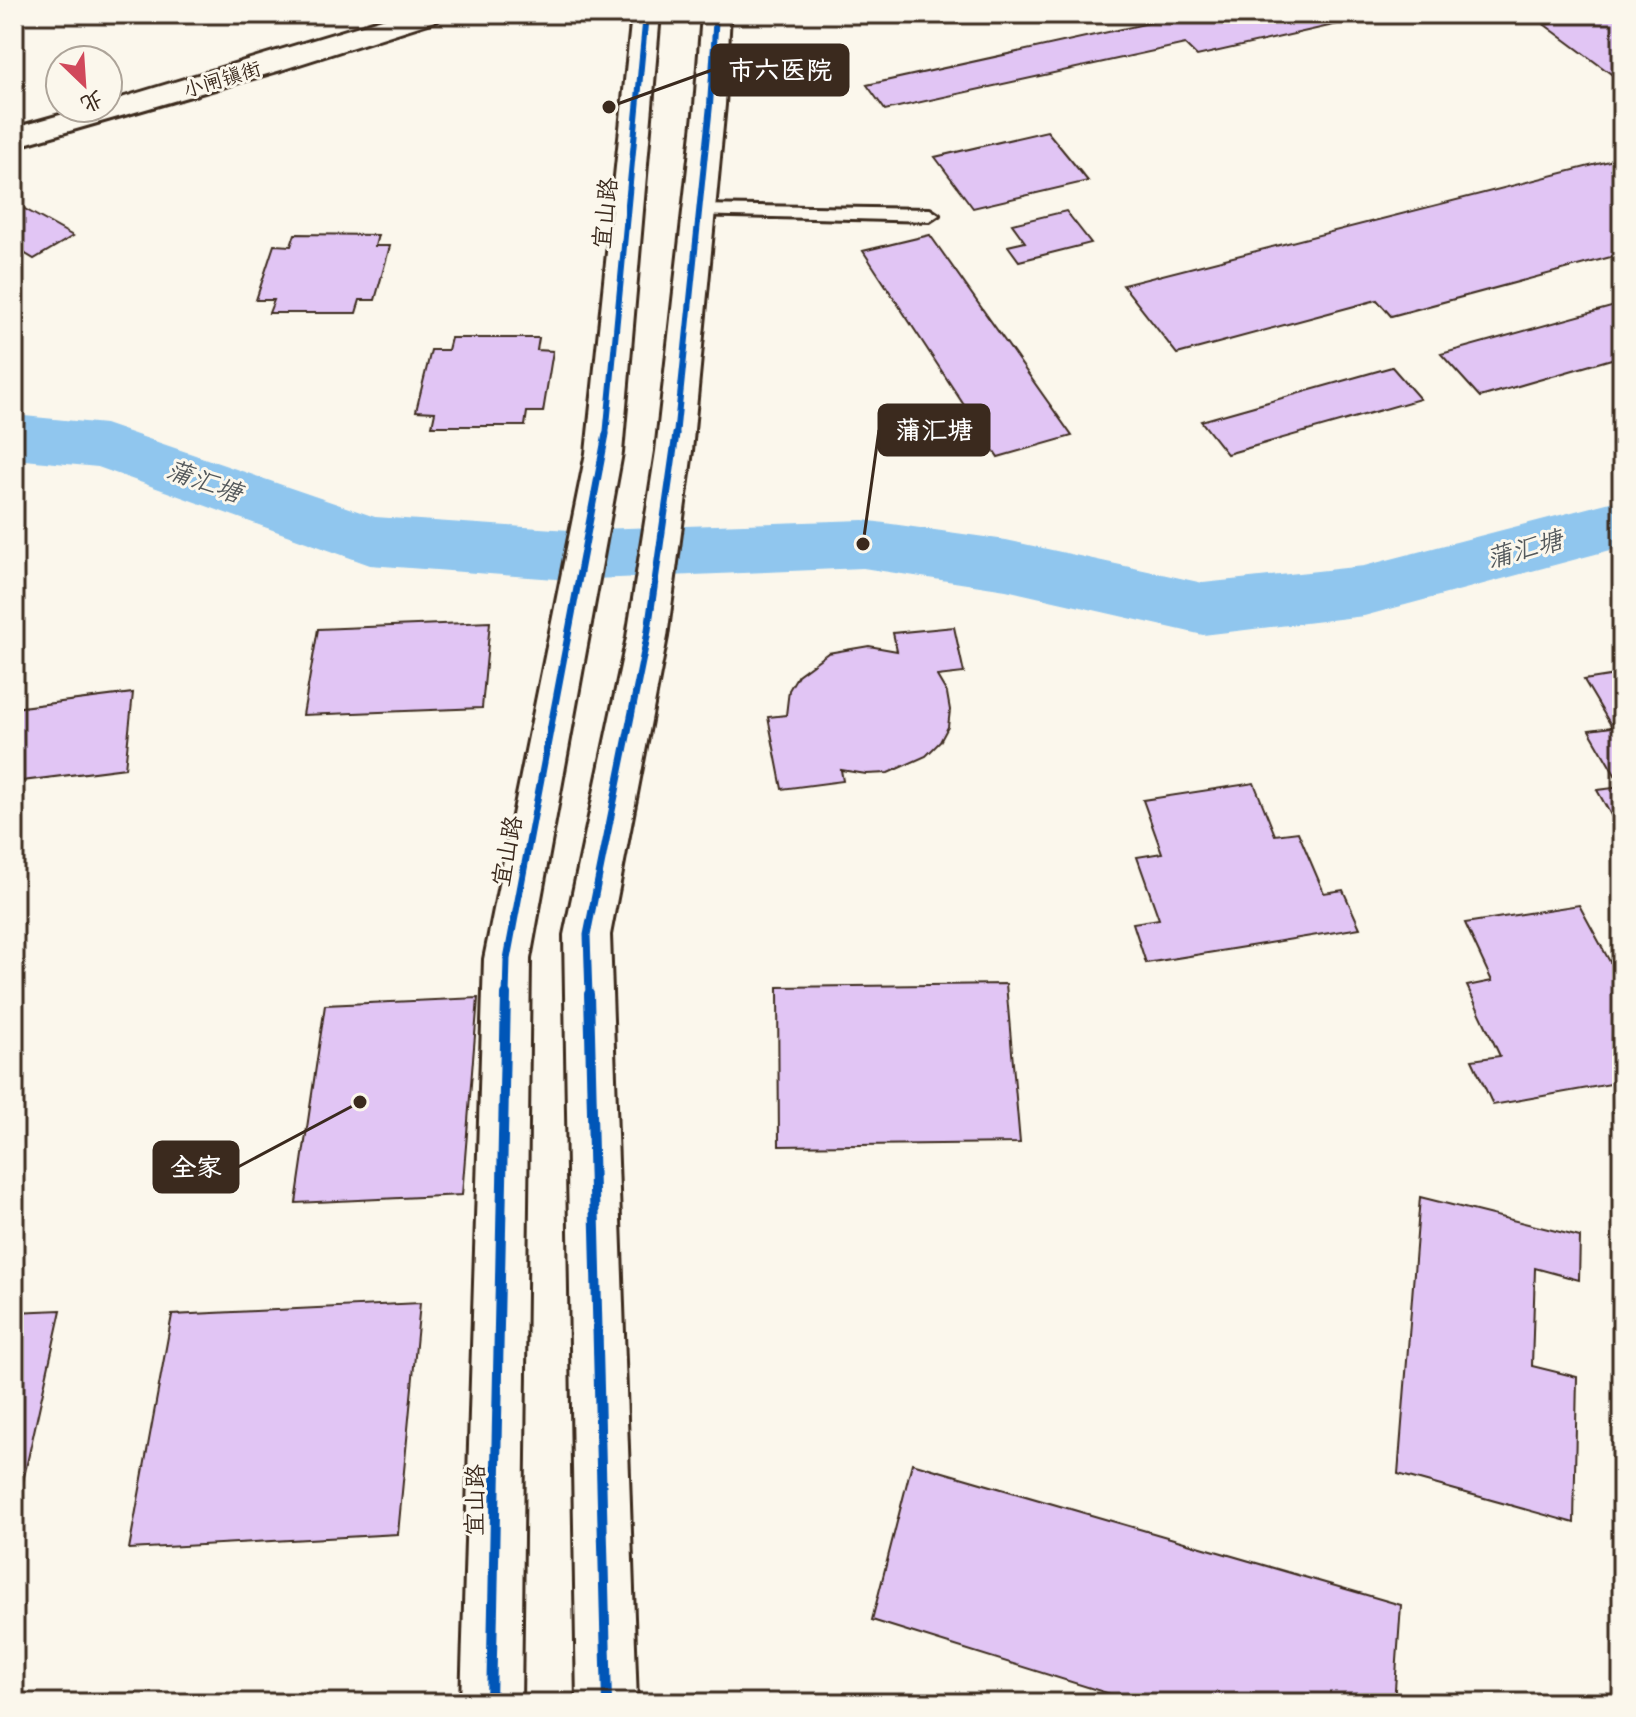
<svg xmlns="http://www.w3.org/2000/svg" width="1636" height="1717" font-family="Mynerve,'LXGW WenKai TC',sans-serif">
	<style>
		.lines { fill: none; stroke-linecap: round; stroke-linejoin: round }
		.river { fill: #90c6ee; fill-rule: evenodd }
		.building { fill: #e1c5f4; stroke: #3b2a1e; stroke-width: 2 }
		.service-casing { stroke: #3b2a1e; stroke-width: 6 }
		.minor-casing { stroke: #3b2a1e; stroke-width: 6 }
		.secondary-casing { stroke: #3b2a1e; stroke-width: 6 }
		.service { fill: #fbf7ec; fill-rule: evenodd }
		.minor { fill: #fbf7ec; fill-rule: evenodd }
		.secondary { fill: #fbf7ec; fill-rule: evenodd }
		.cycleway-far2-casing { stroke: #fbf7ec; stroke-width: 10 }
		.cycleway-far1-casing { stroke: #fbf7ec; stroke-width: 12 }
		.cycleway-casing { stroke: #fbf7ec; stroke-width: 15 }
		.cycleway-far2 { stroke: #0057b8; stroke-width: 6 }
		.cycleway-far1 { stroke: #0057b8; stroke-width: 7 }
		.cycleway { stroke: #0057b8; stroke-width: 10 }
		.labels { text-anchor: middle; stroke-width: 6; stroke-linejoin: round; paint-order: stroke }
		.far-street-label { font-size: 20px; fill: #3b2a1e; stroke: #fbf7ec }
		.street-label { font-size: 24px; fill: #3b2a1e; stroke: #fbf7ec }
		.water-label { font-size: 26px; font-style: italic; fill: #54595c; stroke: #fbf7ec }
		.leader { fill: none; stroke: #3b2a1e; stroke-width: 3 }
		.callout-dot { fill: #3b2a1e; stroke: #fbf7ec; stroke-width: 3 }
		.callout { fill: #3b2a1e; stroke: #3b2a1e; stroke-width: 3 }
		.callout-label { font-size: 26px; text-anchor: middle; font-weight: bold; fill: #fff }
	</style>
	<rect width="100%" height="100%" fill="#fbf7ec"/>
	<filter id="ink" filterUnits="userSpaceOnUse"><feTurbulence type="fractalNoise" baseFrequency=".0125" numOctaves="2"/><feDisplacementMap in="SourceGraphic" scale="16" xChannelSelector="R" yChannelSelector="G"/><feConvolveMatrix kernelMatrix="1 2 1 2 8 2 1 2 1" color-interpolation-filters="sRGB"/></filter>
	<g filter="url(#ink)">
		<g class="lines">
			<!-- river -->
			<path class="river" d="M 14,415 L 105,424 L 375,517 L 569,530 L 863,520 L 1006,540 L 1203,583 L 1364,566 L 1622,499 L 1622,547 L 1364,616 L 1203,635 L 1006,590 L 863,568 L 569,580 L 370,565 L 98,467 L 14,459 Z"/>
		</g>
		<!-- building -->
		<path class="building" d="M 1157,14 L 1382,14 L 1197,56 L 1185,44 L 885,110 L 867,85 L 1163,20 Z
			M 1585,14 L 1622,16 L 1622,82 L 1545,25 Z
			M 1047,131 L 1088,181 L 973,208 L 935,157 Z
			M 1617,159 L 1622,163 L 1622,254 L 1391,316 L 1377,300 L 1177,354 L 1123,285 Z
			M 14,203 L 73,236 L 34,259 L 14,247 Z
			M 1066,211 L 1091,243 L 1019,261 L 1008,246 L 1025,242 L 1012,224 Z
			M 295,234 L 378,235 L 375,246 L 390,246 L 375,300 L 360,300 L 356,313 L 269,313 L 274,300 L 256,300 L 274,245 L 291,246 Z
			M 930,235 L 1072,436 L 998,457 L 863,251 Z
			M 1622,304 L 1622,356 L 1480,397 L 1441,354 Z
			M 451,338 L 539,338 L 537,350 L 553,351 L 543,412 L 527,412 L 525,426 L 432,426 L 435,412 L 416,411 L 431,350 L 448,350 Z
			M 1392,367 L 1420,399 L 1227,454 L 1201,421 Z
			M 490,622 L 482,708 L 303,715 L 318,629 Z
			M 954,627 L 964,673 L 937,676 L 947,693 L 950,710 L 948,727 L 940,742 L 926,756 L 888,773 L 866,774 L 841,770 L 843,781 L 782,789 L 768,717 L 786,715 L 789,690 L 798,675 L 828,653 L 869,646 L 897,651 L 893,633 Z
			M 1622,674 L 1622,825 L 1617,826 L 1597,790 L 1622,787 L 1589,730 L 1612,727 L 1584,680 Z
			M 133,693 L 125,768 L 14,782 L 14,708 Z
			M 1254,783 L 1275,835 L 1298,832 L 1324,893 L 1343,890 L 1360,928 L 1146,963 L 1133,923 L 1159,919 L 1137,857 L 1162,853 L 1143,800 Z
			M 1579,905 L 1610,962 L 1622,960 L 1622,1082 L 1493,1105 L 1472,1060 L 1500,1056 L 1467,986 L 1492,981 L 1465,923 Z
			M 1006,984 L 1020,1143 L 779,1146 L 778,987 Z
			M 478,998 L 462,1195 L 296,1203 L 325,1005 Z
			M 1420,1197 L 1580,1237 L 1579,1280 L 1535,1268 L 1532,1366 L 1577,1377 L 1574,1523 L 1398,1474 Z
			M 420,1303 L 398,1534 L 129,1549 L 172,1315 Z
			M 61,1310 L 14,1522 L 14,1312 Z
			M 912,1463 L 1401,1605 L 1394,1703 L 1139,1703 L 872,1620 Z"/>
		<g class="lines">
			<defs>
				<path id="service" d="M 699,205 L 930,209 L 939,215 L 930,221 L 692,215 L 690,211 L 692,207 Z"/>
				<path id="minor" d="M 399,14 L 442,14 L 438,20 L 281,70 L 14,147 L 14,128 L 85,108 L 108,108 L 108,102 Z"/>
				<path id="secondary" d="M 632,14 L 660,14 L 622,453 L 530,959 L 521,1703 L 461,1703 L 484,959 L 586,453 Z
					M 702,14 L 730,14 L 725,105 L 692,451 L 667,637 L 610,935 L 637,1703 L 577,1703 L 564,935 L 627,637 L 656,451 L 695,105 Z"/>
			</defs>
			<!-- service casing -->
			<use href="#service" class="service-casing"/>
			<!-- minor casing -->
			<use href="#minor" class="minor-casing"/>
			<!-- secondary casing -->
			<use href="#secondary" class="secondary-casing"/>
			<!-- service -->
			<use href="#service" class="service"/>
			<!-- minor -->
			<use href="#minor" class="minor"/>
			<!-- secondary -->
			<use href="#secondary" class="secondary"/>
			<defs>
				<path id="cycleway-far2" d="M 606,436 L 646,14
					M 676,436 L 710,105 L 716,14"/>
				<path id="cycleway-far1" d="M 506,996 L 507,959 L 606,434
					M 589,996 L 587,935 L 647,637 L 676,434"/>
				<path id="cycleway" d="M 589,994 L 607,1703
					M 491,1703 L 506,994"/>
			</defs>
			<!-- cycleway-far2 casing -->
			<use href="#cycleway-far2" class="cycleway-far2-casing"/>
			<!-- cycleway-far1 casing -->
			<use href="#cycleway-far1" class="cycleway-far1-casing"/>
			<!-- cycleway casing -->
			<use href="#cycleway" class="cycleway-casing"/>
			<!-- cycleway-far2 -->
			<use href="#cycleway-far2" class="cycleway-far2"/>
			<!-- cycleway-far1 -->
			<use href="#cycleway-far1" class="cycleway-far1"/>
			<!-- cycleway -->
			<use href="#cycleway" class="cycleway"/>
		</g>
	</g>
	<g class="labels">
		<!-- far-street labels -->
		<g class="far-street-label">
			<text transform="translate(222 79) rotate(-17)" y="7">小闸镇街</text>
		</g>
		<!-- street labels -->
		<g class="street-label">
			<text transform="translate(605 213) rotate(-84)" y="8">宜山路</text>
			<text transform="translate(507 851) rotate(-79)" y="8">宜山路</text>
			<text transform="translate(475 1500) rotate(-89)" y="8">宜山路</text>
		</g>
		<!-- water labels -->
		<g class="water-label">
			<text transform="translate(204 481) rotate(20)" y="9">蒲汇塘</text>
			<text transform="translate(1524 549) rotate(-15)" y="9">蒲汇塘</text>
		</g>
	</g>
	<!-- callouts -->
	<path class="leader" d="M609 107L712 70M863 544L879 430M360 1102L238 1167"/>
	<g class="callout-dot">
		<circle cx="609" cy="107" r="8"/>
		<circle cx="863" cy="544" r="8"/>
		<circle cx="360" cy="1102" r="8"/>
	</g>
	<g class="callout">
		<rect x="712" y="45" width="136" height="50" rx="8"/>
		<rect x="879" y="405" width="110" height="50" rx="8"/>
		<rect x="154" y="1142" width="84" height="50" rx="8"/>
	</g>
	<g class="callout-label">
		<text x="780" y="79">市六医院</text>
		<text x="934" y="439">蒲汇塘</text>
		<text x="196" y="1176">全家</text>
	</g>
	<!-- margin -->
	<rect width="1636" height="1717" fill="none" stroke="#fbf7ec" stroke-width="48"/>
	<rect x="24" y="24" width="1588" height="1669" fill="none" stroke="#3b2a1e" stroke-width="3" filter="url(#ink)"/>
	<!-- north arrow -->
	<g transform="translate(84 84) rotate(155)"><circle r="38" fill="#fbf7ec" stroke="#aea59a" stroke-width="2"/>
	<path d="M0-6L14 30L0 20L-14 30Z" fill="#d1495b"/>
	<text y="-12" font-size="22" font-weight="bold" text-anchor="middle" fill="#3b2a1e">北</text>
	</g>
</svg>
